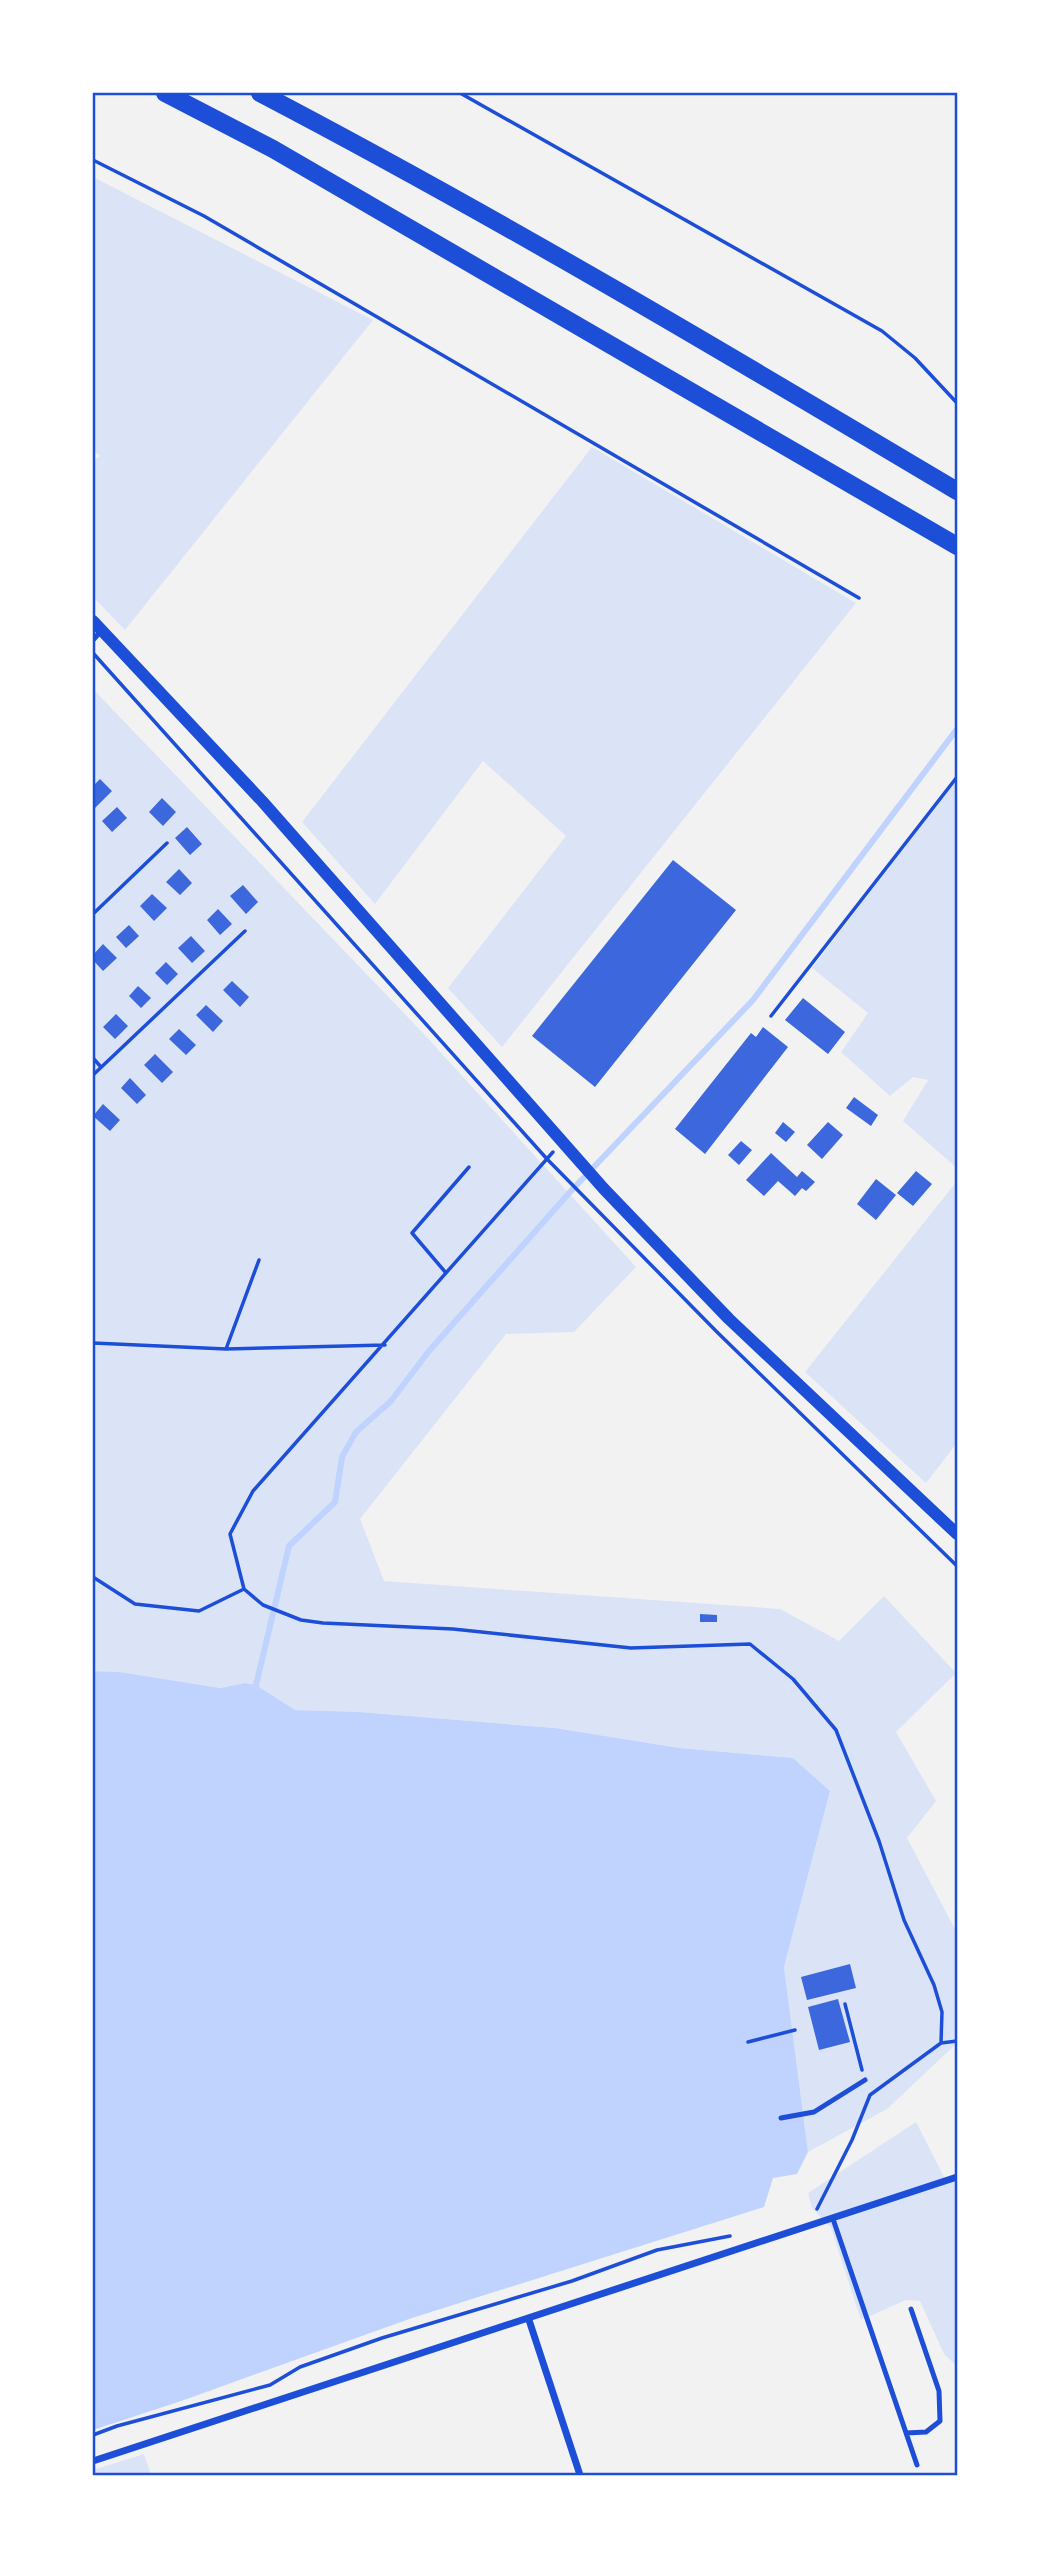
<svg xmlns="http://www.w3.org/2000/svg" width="1050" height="2568" font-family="'Exo 2',sans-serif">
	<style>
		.green { fill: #dbe4f7 }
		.water { fill: #bfd3fe }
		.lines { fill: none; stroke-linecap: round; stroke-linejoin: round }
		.stream { stroke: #bfd3fe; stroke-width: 6 }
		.building { fill: #3d67dc }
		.path { stroke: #1d4ed8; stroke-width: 3.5 }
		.service { stroke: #1d4ed8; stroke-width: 5 }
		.minor { stroke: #1d4ed8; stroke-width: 7 }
		.tertiary { stroke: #1d4ed8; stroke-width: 12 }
		.motorway { stroke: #1d4ed8; stroke-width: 18 }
		.neatline { fill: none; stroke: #1d4ed8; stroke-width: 2.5 }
	</style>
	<rect width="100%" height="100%" fill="#f2f2f2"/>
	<!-- green -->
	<path class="green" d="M 93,177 L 373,320 L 125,630 L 93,597 L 93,461 L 100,456 L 93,450 Z
		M 592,447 L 856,603 L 502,1047 L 448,988 L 566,836 L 483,761 L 375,904 L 302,822 Z
		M 93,689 L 424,1034 L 636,1267 L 574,1332 L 506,1334 L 360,1519 L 384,1581 L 780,1609 L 839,1641 L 884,1596 L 956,1673 L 896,1732 L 936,1801 L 907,1838 L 957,1933 L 957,2043 L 887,2109 L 808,2152 L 784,1967 L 830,1791 L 793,1758 L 680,1748 L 555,1728 L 361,1712 L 295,1710 L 256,1685 L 245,1683 L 220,1688 L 120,1672 L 93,1671 Z
		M 957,778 L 957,1168 L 903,1121 L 928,1080 L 913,1077 L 890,1096 L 841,1052 L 868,1013 L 812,968 Z
		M 957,1181 L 957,1443 L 926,1483 L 805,1372 Z
		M 916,2122 L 945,2179 L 957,2175 L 957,2366 L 944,2354 L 920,2301 L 906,2300 L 861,2320 L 831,2228 L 812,2208 L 808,2193 Z
		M 144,2454 L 151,2475 L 93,2475 L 93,2470 Z"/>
	<!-- water -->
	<path class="water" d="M 93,1671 L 120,1672 L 220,1688 L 245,1683 L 256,1685 L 295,1710 L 360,1712 L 555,1728 L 680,1748 L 793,1758 L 830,1791 L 784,1967 L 808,2152 L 797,2174 L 773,2178 L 764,2207 L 412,2318 L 184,2400 L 93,2430 Z"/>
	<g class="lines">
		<!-- stream -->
		<path class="stream" d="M 256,1685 L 289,1546 L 335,1502 L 342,1457 L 356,1432 L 391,1401 L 429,1351 L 570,1192 L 753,1000 L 957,729"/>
	</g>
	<!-- building -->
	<path class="building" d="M 100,779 L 112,791 L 94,809 L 93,786 Z
		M 162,798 L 176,812 L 163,826 L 149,812 Z
		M 117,807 L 127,818 L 112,832 L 102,821 Z
		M 187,827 L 202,844 L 190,855 L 175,838 Z
		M 673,860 L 736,910 L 595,1087 L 532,1036 Z
		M 179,869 L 192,883 L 180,895 L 166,882 Z
		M 243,885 L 258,902 L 246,914 L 230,896 Z
		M 152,894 L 167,908 L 154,921 L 140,906 Z
		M 218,909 L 232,924 L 220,935 L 207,920 Z
		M 129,925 L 139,936 L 126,948 L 116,937 Z
		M 191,936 L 205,951 L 192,963 L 178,948 Z
		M 103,944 L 117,958 L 103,971 L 93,960 L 93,955 Z
		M 166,962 L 178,974 L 167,985 L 155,973 Z
		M 232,981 L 249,997 L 240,1007 L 223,990 Z
		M 138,986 L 151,998 L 141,1008 L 129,996 Z
		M 803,998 L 845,1032 L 828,1054 L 785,1020 Z
		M 206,1005 L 223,1021 L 213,1032 L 196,1015 Z
		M 116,1014 L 128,1026 L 115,1039 L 103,1027 Z
		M 763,1027 L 788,1047 L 705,1154 L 675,1129 L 751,1033 L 756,1037 Z
		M 179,1029 L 196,1045 L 186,1055 L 169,1039 Z
		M 155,1054 L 173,1072 L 162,1083 L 144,1065 Z
		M 130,1078 L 146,1095 L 137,1104 L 121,1088 Z
		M 854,1097 L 878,1115 L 871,1126 L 846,1108 Z
		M 103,1104 L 120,1120 L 110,1131 L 93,1116 Z
		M 783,1122 L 795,1132 L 786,1142 L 775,1133 Z
		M 828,1122 L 843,1135 L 822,1159 L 807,1145 Z
		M 741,1141 L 752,1150 L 739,1165 L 728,1155 Z
		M 771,1153 L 797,1177 L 802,1171 L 815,1182 L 806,1191 L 802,1188 L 795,1196 L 778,1181 L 764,1196 L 746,1180 Z
		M 916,1171 L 932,1184 L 913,1206 L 897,1193 Z
		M 876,1179 L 896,1195 L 876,1220 L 857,1204 Z
		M 700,1614 L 717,1615 L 717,1622 L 700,1622 Z
		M 850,1964 L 856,1988 L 807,2000 L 801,1977 Z
		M 838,1999 L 850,2042 L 819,2050 L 808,2007 Z"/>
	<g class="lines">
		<!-- path -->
		<path class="path" d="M 460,93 L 882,331 L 915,358 L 957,403
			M 93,160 L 204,216 L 859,598
			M 93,653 L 547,1159 L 717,1332 L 957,1566
			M 93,914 L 167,843
			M 771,1016 L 957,777
			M 93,1058 L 101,1067
			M 93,1075 L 245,931
			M 446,1273 L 412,1233 L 469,1167
			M 93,1343 L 226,1349 L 385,1345
			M 226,1349 L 259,1260
			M 93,1577 L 135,1604 L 199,1611 L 244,1589 L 263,1605 L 301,1620 L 323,1623 L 453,1629 L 631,1648 L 750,1644 L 793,1679 L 836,1730 L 879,1841 L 904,1920 L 934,1985 L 942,2012 L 941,2043 L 870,2095 L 852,2140 L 817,2209
			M 244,1589 L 230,1534 L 253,1491 L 553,1152
			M 845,2004 L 862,2070
			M 748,2042 L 795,2030
			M 941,2043 L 957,2041
			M 93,2435 L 117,2426 L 270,2385 L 300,2367 L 382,2338 L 572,2281 L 657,2250 L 730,2236"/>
		<!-- service -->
		<path class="service" d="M 93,640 L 102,630
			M 781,2118 L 814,2112 L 865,2080
			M 833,2219 L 917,2465
			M 906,2433 L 926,2432 L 940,2421 L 939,2391 L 911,2309"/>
		<!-- minor -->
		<path class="minor" d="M 529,2320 L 580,2475
			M 93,2461 L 957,2177"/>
		<!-- tertiary -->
		<path class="tertiary" d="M 93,621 L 262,801 L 604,1189 L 729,1319 L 957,1534"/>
		<!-- motorway -->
		<path class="motorway" d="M 165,93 L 273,149 L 957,546
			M 260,93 C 497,217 727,354 957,491"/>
	</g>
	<!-- border -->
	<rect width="1050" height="2568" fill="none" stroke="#ffffff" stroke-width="189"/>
	<rect x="94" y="94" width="862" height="2380" class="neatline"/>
</svg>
